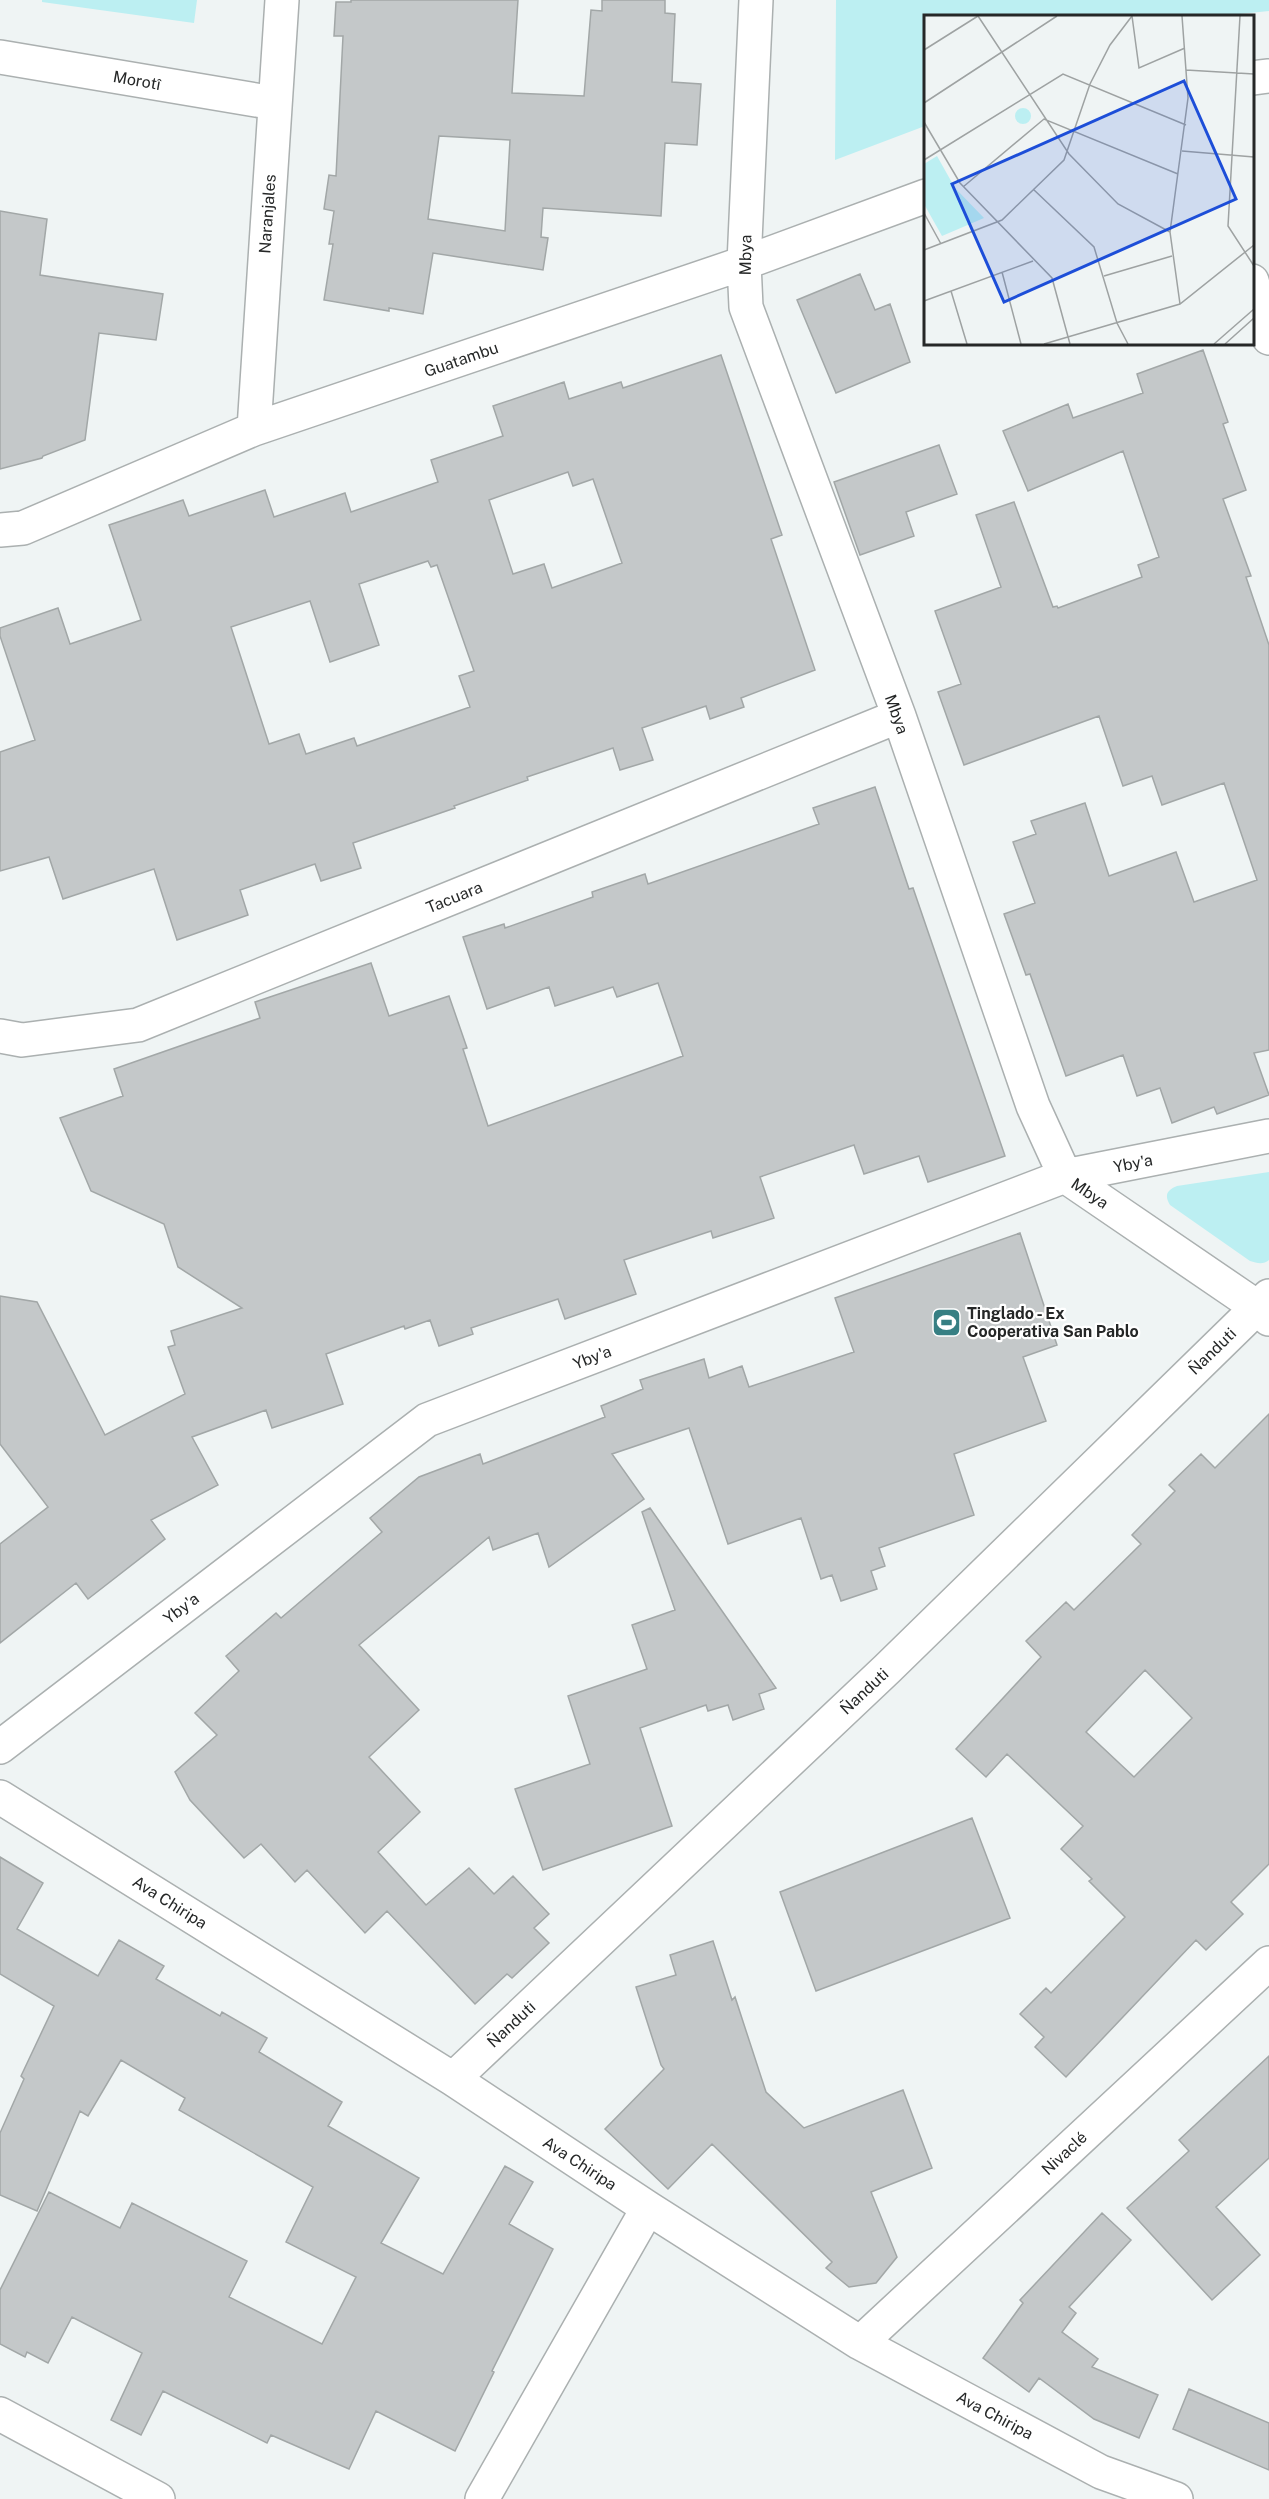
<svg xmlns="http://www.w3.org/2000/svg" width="1269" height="2499" font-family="'Public Sans',sans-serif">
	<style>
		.green { fill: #bceff2 }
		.building { fill: #c4c8c9; stroke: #a2a7a7; stroke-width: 1.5; fill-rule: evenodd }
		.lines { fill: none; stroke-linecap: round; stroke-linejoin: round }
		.minor-casing { stroke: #abb0b0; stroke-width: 36 }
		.minor { stroke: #fff; stroke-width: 33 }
		.labels { text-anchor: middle; stroke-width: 4.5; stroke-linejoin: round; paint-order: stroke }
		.street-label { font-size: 16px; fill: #252727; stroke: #fff }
		.poi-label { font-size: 16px; font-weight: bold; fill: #252727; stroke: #fff; text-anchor: start }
		.inset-road { fill: none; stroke: #9ea2a2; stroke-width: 1.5 }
		.view { fill: #1d4ed8; fill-opacity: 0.15; stroke: #1d4ed8; stroke-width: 3 }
		.inset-edge { fill: none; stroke: #252727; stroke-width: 3 }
	</style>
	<rect width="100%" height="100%" fill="#eff4f4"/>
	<!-- green -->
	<path class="green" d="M 42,0 L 197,0 L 194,23 L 42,2 Z
		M 836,0 L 1269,0 L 1269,11 L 1220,16 L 926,16 L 925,126 L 835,160 Z
		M 1269,1172 L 1269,1260 C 1263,1265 1257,1263 1250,1261 L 1170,1205 C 1164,1195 1167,1190 1177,1186 Z"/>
	<!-- building -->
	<path class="building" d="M 351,0 L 518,0 L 512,93 L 584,96 L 591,10 L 602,11 L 602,0 L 665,0 L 665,13 L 675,14 L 672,82 L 701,84 L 697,145 L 665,143 L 661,216 L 543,208 L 541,237 L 548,238 L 543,270 L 433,253 L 423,314 L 389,308 L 389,311 L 324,300 L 333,244 L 329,244 L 334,211 L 324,209 L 329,175 L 336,176 L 343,36 L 334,36 L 336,2 L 351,2 ZM 439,136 L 510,140 L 505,231 L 428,219 Z
		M 0,211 L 47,219 L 40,275 L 163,294 L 156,340 L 99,333 L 85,440 L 43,456 L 42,458 L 0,469 Z
		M 860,274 L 875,310 L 890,304 L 910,362 L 836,393 L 797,300 Z
		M 1203,350 L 1228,422 L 1223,424 L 1246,490 L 1223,499 L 1251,576 L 1246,577 L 1269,645 L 1269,1050 L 1254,1053 L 1269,1095 L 1217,1114 L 1214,1107 L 1172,1123 L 1160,1088 L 1137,1096 L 1123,1055 L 1066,1076 L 1030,974 L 1026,975 L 1004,914 L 1035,903 L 1013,842 L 1036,834 L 1031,821 L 1085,803 L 1109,876 L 1176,852 L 1194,902 L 1257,880 L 1224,783 L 1162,805 L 1152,776 L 1123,786 L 1099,716 L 964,765 L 938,692 L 961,684 L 935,611 L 1001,587 L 976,515 L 1014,502 L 1053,607 L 1057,606 L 1058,608 L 1142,577 L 1138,565 L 1159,557 L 1123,451 L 1028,491 L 1003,431 L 1068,404 L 1073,418 L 1143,393 L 1137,374 Z
		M 721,355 L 782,535 L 771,539 L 815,670 L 741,698 L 744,707 L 710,719 L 706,706 L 642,728 L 653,760 L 620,770 L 613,748 L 527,777 L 528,780 L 454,806 L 455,808 L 353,843 L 361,868 L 321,881 L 315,864 L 240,890 L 248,915 L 177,940 L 154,869 L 63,899 L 49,857 L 0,871 L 0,752 L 35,740 L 0,636 L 0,628 L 58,608 L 70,644 L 141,620 L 109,525 L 183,500 L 189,516 L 265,490 L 274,517 L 345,493 L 351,512 L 438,482 L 431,460 L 503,436 L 493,406 L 564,382 L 569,399 L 621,382 L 623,388 ZM 568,472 L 573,486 L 593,479 L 622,563 L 552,588 L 544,564 L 513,574 L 489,500 ZM 428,561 L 431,567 L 437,565 L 474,671 L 459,676 L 470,707 L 357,746 L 354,738 L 306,754 L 299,734 L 269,744 L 231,627 L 310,601 L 330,662 L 379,645 L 359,584 Z
		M 939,445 L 957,494 L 906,512 L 914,536 L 860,555 L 834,482 Z
		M 875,787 L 909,889 L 913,888 L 1005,1156 L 928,1182 L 919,1156 L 864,1174 L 854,1145 L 760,1177 L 774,1218 L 713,1238 L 711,1231 L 624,1260 L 636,1294 L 565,1319 L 558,1299 L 471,1328 L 473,1334 L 439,1346 L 430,1320 L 405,1329 L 404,1326 L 326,1354 L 343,1404 L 272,1428 L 266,1410 L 192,1437 L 218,1485 L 151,1520 L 165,1539 L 88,1599 L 76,1583 L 0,1643 L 0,1544 L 48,1507 L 0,1444 L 0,1296 L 37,1302 L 105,1435 L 185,1394 L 168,1347 L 175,1345 L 171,1331 L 242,1308 L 178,1267 L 164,1224 L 91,1191 L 60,1118 L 123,1096 L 114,1069 L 260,1018 L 255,1002 L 371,963 L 389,1016 L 449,996 L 467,1048 L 463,1049 L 488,1126 L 683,1056 L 658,983 L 617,997 L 613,987 L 555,1006 L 549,987 L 487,1009 L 463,937 L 504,924 L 505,928 L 593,897 L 592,892 L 645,874 L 648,884 L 819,824 L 813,808 Z
		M 1020,1233 L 1057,1345 L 1023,1357 L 1046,1421 L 954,1454 L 974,1515 L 879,1548 L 885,1566 L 871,1571 L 877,1589 L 841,1601 L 832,1575 L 821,1579 L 801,1518 L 728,1544 L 689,1428 L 612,1454 L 644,1499 L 549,1567 L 538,1533 L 493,1550 L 489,1537 L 359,1645 L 419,1710 L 369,1757 L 420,1812 L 378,1852 L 426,1905 L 469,1868 L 494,1894 L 513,1876 L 549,1914 L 534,1928 L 549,1943 L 512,1978 L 507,1974 L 475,2004 L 387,1911 L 365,1933 L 307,1870 L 295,1882 L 261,1844 L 244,1858 L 190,1800 L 175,1772 L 217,1735 L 195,1713 L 239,1671 L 226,1656 L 276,1613 L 281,1618 L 382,1532 L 370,1518 L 419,1477 L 480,1454 L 483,1464 L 605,1417 L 601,1406 L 643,1389 L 640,1380 L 704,1359 L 709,1378 L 742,1366 L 749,1387 L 854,1352 L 835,1298 Z
		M 1269,1414 L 1269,1864 L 1231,1902 L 1243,1914 L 1206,1950 L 1196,1940 L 1066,2077 L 1035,2047 L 1044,2037 L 1020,2014 L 1046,1988 L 1051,1993 L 1125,1917 L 1089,1881 L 1092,1879 L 1061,1849 L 1083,1826 L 1007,1754 L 986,1777 L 956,1749 L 1041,1657 L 1026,1641 L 1066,1602 L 1074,1610 L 1141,1544 L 1132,1535 L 1175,1491 L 1169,1485 L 1201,1454 L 1215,1468 ZM 1145,1670 L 1192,1718 L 1134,1777 L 1086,1732 Z
		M 650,1508 L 776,1688 L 759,1694 L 764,1709 L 733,1720 L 728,1705 L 708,1711 L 706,1705 L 640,1728 L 672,1826 L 543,1870 L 515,1789 L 590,1764 L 568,1696 L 647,1669 L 632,1625 L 675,1610 L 642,1512 Z
		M 972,1818 L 1010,1918 L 816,1991 L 780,1892 Z
		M 0,1857 L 43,1883 L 17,1929 L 98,1976 L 119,1940 L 164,1966 L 156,1979 L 220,2016 L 222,2012 L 267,2038 L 259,2052 L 342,2102 L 328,2126 L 419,2178 L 381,2243 L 443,2274 L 505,2166 L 533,2182 L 509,2224 L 553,2249 L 492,2371 L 494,2372 L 455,2451 L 376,2411 L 349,2469 L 271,2435 L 267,2443 L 163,2391 L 141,2435 L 111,2420 L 142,2353 L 72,2317 L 48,2363 L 27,2352 L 25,2357 L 0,2344 L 0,2290 L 49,2192 L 120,2228 L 132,2203 L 247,2261 L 229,2297 L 322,2344 L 356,2277 L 286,2242 L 313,2187 L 179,2110 L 185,2098 L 121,2060 L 88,2116 L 80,2111 L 37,2211 L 0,2195 L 0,2133 L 24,2079 L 21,2076 L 54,2006 L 0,1974 Z
		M 713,1941 L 732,2000 L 735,1997 L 766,2092 L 804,2128 L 903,2090 L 932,2168 L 871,2192 L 897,2257 L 876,2283 L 849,2287 L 826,2268 L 832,2262 L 712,2144 L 668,2189 L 605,2129 L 664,2069 L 661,2065 L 636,1987 L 676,1975 L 670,1955 Z
		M 1269,2056 L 1269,2158 L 1216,2207 L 1260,2255 L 1212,2300 L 1127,2208 L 1189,2151 L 1179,2140 Z
		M 1102,2213 L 1131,2240 L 1069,2307 L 1076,2313 L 1062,2332 L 1098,2359 L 1092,2367 L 1158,2395 L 1139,2438 L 1094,2419 L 1039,2378 L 1029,2392 L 983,2358 L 1023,2303 L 1020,2300 Z
		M 1189,2389 L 1269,2423 L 1269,2470 L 1173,2429 Z"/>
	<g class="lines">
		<defs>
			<path id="minor" d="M 756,0 L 744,263 L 746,307 L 899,716 L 1033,1106 L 1065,1176 L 1257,1307 L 1269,1319
				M 0,57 L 274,103
				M 1252,78 L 1269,76
				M 1252,281 L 1269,338
				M 254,429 L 282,0
				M 0,530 L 23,528 L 254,429 L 744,263 L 926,196
				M 0,1036 L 22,1040 L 138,1025 L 899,716
				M 0,1747 L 427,1420 L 1065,1176 L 1269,1136
				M 0,1797 L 453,2079 L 648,2208 L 860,2343 L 1101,2472 L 1176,2499
				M 453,2079 L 887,1669 L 1269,1296
				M 860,2343 L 1269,1963
				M 0,2414 L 158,2499
				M 482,2499 L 648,2208"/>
		</defs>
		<!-- minor casing -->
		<use href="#minor" class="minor-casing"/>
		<!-- minor -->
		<use href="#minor" class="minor"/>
	</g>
	<!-- icons -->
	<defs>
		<symbol id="stadium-square" viewBox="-11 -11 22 22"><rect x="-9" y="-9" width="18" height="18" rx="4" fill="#377f83" stroke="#fff"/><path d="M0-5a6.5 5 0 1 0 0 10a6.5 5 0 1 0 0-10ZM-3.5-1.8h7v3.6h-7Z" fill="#fff"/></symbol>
	</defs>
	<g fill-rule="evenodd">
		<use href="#stadium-square" x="930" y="1306" width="33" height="33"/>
	</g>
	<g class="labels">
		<!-- street labels -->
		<g class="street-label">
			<text transform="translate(137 80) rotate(10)" y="6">Morotî</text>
			<text transform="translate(267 214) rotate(-86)" y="6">Naranjales</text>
			<text transform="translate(745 255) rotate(-89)" y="6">Mbya</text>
			<text transform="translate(461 359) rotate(-19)" y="6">Guatambu</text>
			<text transform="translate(897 714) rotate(70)" y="6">Mbya</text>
			<text transform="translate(454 897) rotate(-22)" y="6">Tacuara</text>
			<text transform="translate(1133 1163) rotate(-11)" y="6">Yby'a</text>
			<text transform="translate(1090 1193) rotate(34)" y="6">Mbya</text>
			<text transform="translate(1212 1351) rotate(-44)" y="6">Ñanduti</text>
			<text transform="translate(592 1357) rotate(-21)" y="6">Yby'a</text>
			<text transform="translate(181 1608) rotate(-37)" y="6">Yby'a</text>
			<text transform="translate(864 1691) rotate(-43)" y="6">Ñanduti</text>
			<text transform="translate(170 1902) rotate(32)" y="6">Ava Chiripa</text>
			<text transform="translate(511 2024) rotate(-43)" y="6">Ñanduti</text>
			<text transform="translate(1064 2153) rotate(-43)" y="6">Nivaclé</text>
			<text transform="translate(580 2163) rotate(33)" y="6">Ava Chiripa</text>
			<text transform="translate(995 2415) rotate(28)" y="6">Ava Chiripa</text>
		</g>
		<!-- poi labels -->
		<g class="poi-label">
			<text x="967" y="1319">Tinglado - Ex<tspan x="967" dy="18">Cooperativa San Pablo</tspan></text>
		</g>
	</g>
	<!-- overview -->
	<g transform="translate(924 15)">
		<rect width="330" height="330" fill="#eff4f4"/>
		<path d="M91 101a8 8 0 1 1 16 0a8 8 0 1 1-16 0ZM 13,141 L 31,173 L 60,203 L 18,221 L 0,189 L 0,149 Z" fill="#bceff2"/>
		<path class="inset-road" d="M 54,1 L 145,139 L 194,189 L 246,217M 208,1 L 215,53 L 261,33M 316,1 L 304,211 L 330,251M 0,35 L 54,1M 262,55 L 330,59M 0,88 L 133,1M 0,107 L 36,168 L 128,263 L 146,329M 258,136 L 330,142M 0,145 L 139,59 L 262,110M 39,172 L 120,104 L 254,159M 109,174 L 170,232 L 193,308 L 204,329M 0,198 L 17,229M 0,235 L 78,205 L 140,145 L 166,69 L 186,30 L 208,1M 78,257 L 97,329M 180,261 L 248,241M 27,276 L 43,329M 0,286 L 109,246M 256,289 L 246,217 L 264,83 L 258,1M 120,329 L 256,289 L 330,230M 290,329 L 330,294M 301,329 L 330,303"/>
		<path class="view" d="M 260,66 L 312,184 L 80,287 L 28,169 Z"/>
		<rect width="330" height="330" class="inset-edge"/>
	</g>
</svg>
